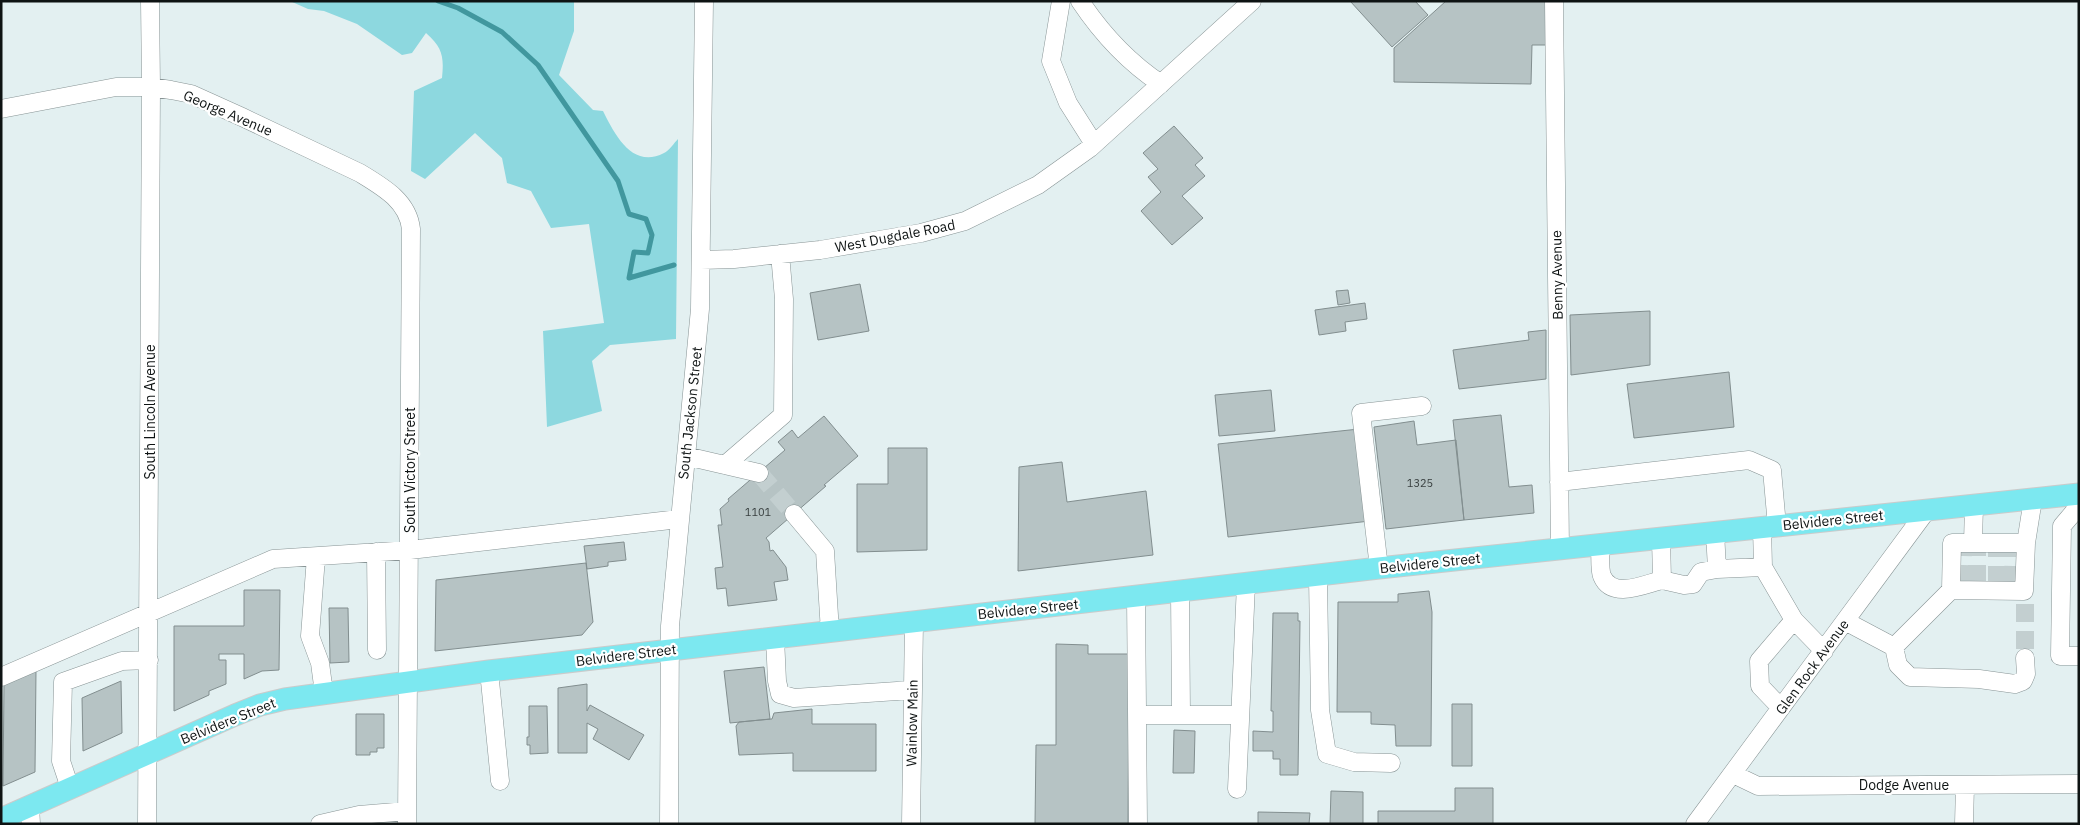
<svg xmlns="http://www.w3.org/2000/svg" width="2080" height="825" font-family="'IBM Plex Sans',sans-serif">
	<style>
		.green { fill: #8dd8df }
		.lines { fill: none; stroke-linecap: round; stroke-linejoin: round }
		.stream { stroke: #41979e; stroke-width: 5 }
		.building { fill: #b6c3c4; stroke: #828e8f }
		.minor-tunnel { stroke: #c3cfd0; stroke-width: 18; stroke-dasharray: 18 9; stroke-linecap: butt }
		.minor-casing { stroke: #889495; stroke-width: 19 }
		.major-casing { stroke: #cacbcb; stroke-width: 23 }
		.minor { stroke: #fff; stroke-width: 18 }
		.major { stroke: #7ce8f0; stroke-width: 21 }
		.labels { text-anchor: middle; stroke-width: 4.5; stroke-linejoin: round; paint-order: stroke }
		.number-label { font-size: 11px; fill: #383f3f }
		.street-label { font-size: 14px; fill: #0e1313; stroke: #fff }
	</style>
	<rect width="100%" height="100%" fill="#e3f0f1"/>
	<!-- green -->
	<path class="green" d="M 290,1 L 574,1 L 574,31 L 559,75 L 593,110 L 603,111 C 614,133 632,170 664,153 C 669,151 674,143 678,139 L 676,339 L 610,345 L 592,361 L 602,411 L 547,427 L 543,331 L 604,323 L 589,224 L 551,228 L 531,191 L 507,183 L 502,158 L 475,133 L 425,179 L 411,171 L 414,91 L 442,78 C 444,57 443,48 426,33 L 412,53 L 402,55 L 357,24 L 324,11 L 308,9 Z"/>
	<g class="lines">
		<!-- stream -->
		<path class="stream" d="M 438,1 L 458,8 L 502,32 L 538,65 L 618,181 L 629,214 L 646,219 L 652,235 L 648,253 L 634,252 L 629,278 L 674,265"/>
	</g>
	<!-- building -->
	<path class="building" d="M 1350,1 L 1415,1 L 1428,15 L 1392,47 Z
		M 1446,1 L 1548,1 L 1547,45 L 1532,45 L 1531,84 L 1394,82 L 1394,48 Z
		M 1174,126 L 1203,158 L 1195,165 L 1205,176 L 1182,196 L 1203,218 L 1172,245 L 1141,211 L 1161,192 L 1148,177 L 1158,169 L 1143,153 Z
		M 860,284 L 869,331 L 818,340 L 810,293 Z
		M 1348,290 L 1350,303 L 1338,305 L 1336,291 Z
		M 1365,303 L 1367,319 L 1345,322 L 1346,331 L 1319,335 L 1315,310 Z
		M 1650,311 L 1650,365 L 1571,375 L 1570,315 Z
		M 1546,330 L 1546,379 L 1459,389 L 1453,350 L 1529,340 L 1528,332 Z
		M 1729,372 L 1734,427 L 1634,438 L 1627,384 Z
		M 1271,390 L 1275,431 L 1219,436 L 1215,395 Z
		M 1501,415 L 1509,487 L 1532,485 L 1534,513 L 1464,520 L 1453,420 Z
		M 824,416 L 858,456 L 824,485 L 826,486 L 766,538 L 769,542 L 770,551 L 773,550 L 786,567 L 788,580 L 774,582 L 777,600 L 728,606 L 726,588 L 717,589 L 715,568 L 723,567 L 718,525 L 722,525 L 720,509 L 729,501 L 728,499 L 785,450 L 778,442 L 792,430 L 798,438 Z
		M 1414,421 L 1417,445 L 1456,440 L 1464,520 L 1386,529 L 1374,427 Z
		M 1359,429 L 1370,521 L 1228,537 L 1218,444 Z
		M 888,448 L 927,448 L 927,550 L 857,552 L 857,484 L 888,484 Z
		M 1062,462 L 1067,502 L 1146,491 L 1153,555 L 1018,571 L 1019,467 Z
		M 624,542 L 626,560 L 608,562 L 608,566 L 587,569 L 584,546 Z
		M 586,563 L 593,622 L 582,635 L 435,651 L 436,580 Z
		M 244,590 L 280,590 L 279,670 L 262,671 L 244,679 L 244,654 L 219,654 L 219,660 L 226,660 L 226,684 L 209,691 L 209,695 L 174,711 L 174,626 L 244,626 Z
		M 1429,591 L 1432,612 L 1431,746 L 1396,746 L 1395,725 L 1371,724 L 1371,712 L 1337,712 L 1338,602 L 1398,602 L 1398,594 Z
		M 329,608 L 348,608 L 349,662 L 330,663 Z
		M 1273,613 L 1298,613 L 1298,621 L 1300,621 L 1298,775 L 1280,775 L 1280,759 L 1273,759 L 1273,751 L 1253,751 L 1253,731 L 1273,732 L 1273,711 L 1271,711 Z
		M 1056,644 L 1088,645 L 1088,654 L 1129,654 L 1128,824 L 1035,824 L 1036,745 L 1056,745 Z
		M 764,667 L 770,719 L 730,723 L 724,671 Z
		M 36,670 L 35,772 L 3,786 L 4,684 Z
		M 121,681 L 122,733 L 83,751 L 82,698 Z
		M 587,684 L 587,711 L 590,705 L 644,735 L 629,760 L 593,739 L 598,729 L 587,723 L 587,753 L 558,753 L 558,688 Z
		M 1452,704 L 1472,704 L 1472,766 L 1452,766 Z
		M 529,706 L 547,706 L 548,753 L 530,754 L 530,745 L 527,745 L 527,737 L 529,737 Z
		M 812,709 L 812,724 L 876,724 L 876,771 L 793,771 L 793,753 L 739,755 L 736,726 L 739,722 L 772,719 L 774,713 Z
		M 356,714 L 384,714 L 384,748 L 377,748 L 377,752 L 370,752 L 370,755 L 356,755 Z
		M 1174,730 L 1195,731 L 1194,773 L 1173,773 Z
		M 1455,788 L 1493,788 L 1493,824 L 1378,824 L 1378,811 L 1455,811 Z
		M 1331,791 L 1363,792 L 1363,824 L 1330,824 Z
		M 1258,812 L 1310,813 L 1309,824 L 1258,824 Z"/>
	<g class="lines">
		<!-- minor-tunnel -->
		<path class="minor-tunnel" d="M 759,473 L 794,514
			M 1962,583 L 1963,547
			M 1977,583 L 1977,547
			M 1997,584 L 1997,547
			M 2013,584 L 2014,547
			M 2025,604 L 2025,658"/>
		<defs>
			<path id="minor" d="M 1061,1 L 1051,61 L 1068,103 L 1094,144
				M 1080,1 C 1102,34 1128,62 1161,84
				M 1554,1 L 1560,549
				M 1,109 L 116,87 L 151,87 L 171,90 L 191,94 L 242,117 L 360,173 C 383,187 408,201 411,229 L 407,824
				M 701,260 L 734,259 L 820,250 L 921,233 L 965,221 L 1038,185 L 1090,148 L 1252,1
				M 686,456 L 759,473
				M 725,465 L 783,415 L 784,299 L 780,254
				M 1559,482 L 1749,460 L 1772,470 L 1777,526
				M 2079,506 L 2062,526 L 2060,656 L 2079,656
				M 794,514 L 825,551 L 830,632
				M 1762,527 L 1763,567
				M 1715,532 L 1717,569
				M 1661,538 L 1662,580 L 1684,585 L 1693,584 L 1701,572 L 1717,569 L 1763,567 L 1794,620 L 1824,651
				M 1973,543 L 1974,505
				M 1600,545 C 1601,554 1599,568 1602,576 C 1612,600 1645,584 1662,580
				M 376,552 L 377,650
				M 316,557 L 310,636 L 320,663 L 324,693
				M 1379,568 L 1361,413 L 1422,406
				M 1318,576 L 1320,710 L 1327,754 L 1354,762 L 1391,763
				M 1951,590 L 2024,591 L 2026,543
				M 1180,592 L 1181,715
				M 1136,597 L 1138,824
				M 1845,621 L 1894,647 L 1951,590 L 1952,543 L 2026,543 L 2033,499
				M 775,638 L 777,681 L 780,694 L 794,698 L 912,690
				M 1894,647 L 1898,665 L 1910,677 L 1979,679 L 2015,684 L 2023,681 L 2026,674 L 2025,658
				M 489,671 L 500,781
				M 1,677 L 273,559 L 410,550 L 679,519
				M 1781,708 L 1760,686 L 1759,661 L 1794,620
				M 1137,715 L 1240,715
				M 1733,774 L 1758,786 L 2079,784
				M 70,788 L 61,761 L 63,682 L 122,661 L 149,660
				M 1237,789 L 1246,584
				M 30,806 L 31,824
				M 147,824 L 151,87 L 150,1
				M 320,824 L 359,815 L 407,811
				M 669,824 L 670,626 L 700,309 L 704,1
				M 911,824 L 914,622
				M 1695,824 L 1927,510
				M 1964,824 L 1965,785"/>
			<path id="major" d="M 1,819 L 235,715 L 260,705 L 285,699 L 489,671 L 1379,568 L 2079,494"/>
		</defs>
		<!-- minor casing -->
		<use href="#minor" class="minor-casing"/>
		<!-- major casing -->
		<use href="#major" class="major-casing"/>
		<!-- minor -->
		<use href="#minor" class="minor"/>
		<!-- major -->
		<use href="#major" class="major"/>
	</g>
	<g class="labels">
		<!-- number labels -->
		<g class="number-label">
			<text x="1420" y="487">1325</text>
			<text x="758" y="516">1101</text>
		</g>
		<!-- street labels -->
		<g class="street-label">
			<text transform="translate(228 113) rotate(23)" y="5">George Avenue</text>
			<text transform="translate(895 236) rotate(-11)" y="5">West Dugdale Road</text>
			<text transform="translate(1557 275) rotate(-91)" y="5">Benny Avenue</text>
			<text transform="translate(150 412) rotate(-90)" y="5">South Lincoln Avenue</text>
			<text transform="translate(690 413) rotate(-84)" y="5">South Jackson Street</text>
			<text transform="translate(410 470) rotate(-90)" y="5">South Victory Street</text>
			<text transform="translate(1833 520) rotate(-6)" y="5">Belvidere Street</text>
			<text transform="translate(1430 563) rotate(-6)" y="5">Belvidere Street</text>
			<text transform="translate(1028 609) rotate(-6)" y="5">Belvidere Street</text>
			<text transform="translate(626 655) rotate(-7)" y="5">Belvidere Street</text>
			<text transform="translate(1812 667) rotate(-54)" y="5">Glen Rock Avenue</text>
			<text transform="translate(228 721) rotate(-22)" y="5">Belvidere Street</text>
			<text transform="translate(912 723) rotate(-89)" y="5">Wainlow Main</text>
			<text x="1904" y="790">Dodge Avenue</text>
		</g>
	</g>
	<!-- border -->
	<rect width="2080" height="825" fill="none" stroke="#0e1313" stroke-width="5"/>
</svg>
